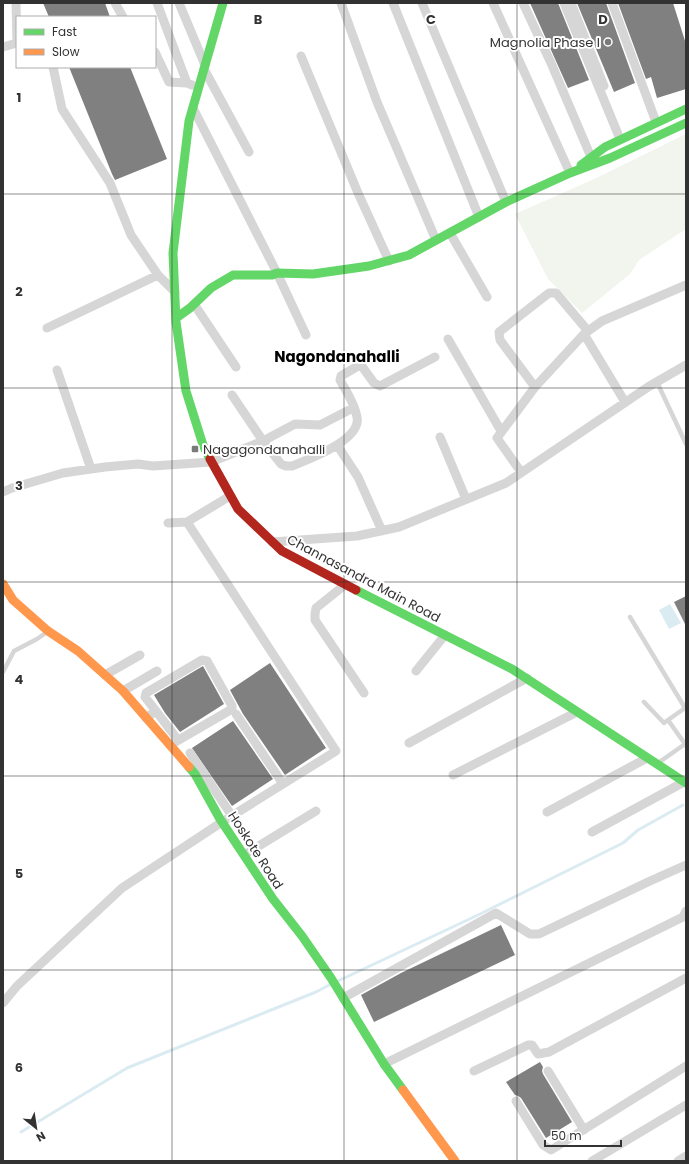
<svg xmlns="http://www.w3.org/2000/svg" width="689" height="1164" font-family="Poppins,sans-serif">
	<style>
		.green { fill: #f2f5ed }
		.water { fill: #dbebf2 }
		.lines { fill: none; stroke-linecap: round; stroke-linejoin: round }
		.stream { stroke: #dbebf2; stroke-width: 3 }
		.building { fill: #808080 }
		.lane { stroke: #d6d6d6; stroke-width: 4.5 }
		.street { stroke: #d6d6d6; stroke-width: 9 }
		.fast { stroke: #63d668; stroke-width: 9 }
		.slow { stroke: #ff974d; stroke-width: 9 }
		.jam { stroke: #b3261e; stroke-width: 9 }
		.grid { fill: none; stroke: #323232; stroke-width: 1; stroke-opacity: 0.55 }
		.poi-dot { fill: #7a7a7a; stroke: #fff; stroke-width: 1.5 }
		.labels { text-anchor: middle; stroke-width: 4; stroke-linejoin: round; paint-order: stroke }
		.poi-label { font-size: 13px; fill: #323232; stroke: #fff; text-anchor: end }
		.street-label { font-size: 13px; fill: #323232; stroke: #fff }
		.quarter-label { font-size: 15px; font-weight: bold; fill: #000; stroke: #fff }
		.grid-label { font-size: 13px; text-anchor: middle; font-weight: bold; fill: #323232; stroke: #fff; stroke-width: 4; stroke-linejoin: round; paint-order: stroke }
	</style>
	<rect width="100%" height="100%" fill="#fff"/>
	<!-- green -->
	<path class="green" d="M 686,134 L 686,229 L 639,260 L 630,274 L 582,313 L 548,279 L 515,214 L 592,180 Z"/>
	<!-- water -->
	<path class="water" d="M 670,604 L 681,623 L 669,629 L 659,610 Z"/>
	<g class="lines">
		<!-- stream -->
		<path class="stream" d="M 338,981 L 476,916 L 623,843 L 638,830 L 683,805
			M 21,1132 L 127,1068 L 316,992 L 331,984"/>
	</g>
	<!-- building -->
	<path class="building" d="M 43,3 L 105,3 L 110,17 L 49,17 Z
		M 530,3 L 558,3 L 589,80 L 568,88 Z
		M 577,3 L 606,3 L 635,83 L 614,92 Z
		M 618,3 L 673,3 L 686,44 L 686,89 L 657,98 L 651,77 L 646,79 Z
		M 69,67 L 130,67 L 167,159 L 115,180 L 112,174 Z
		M 686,596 L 686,626 L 674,602 Z
		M 270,663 L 326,748 L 285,775 L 243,714 L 230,690 Z
		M 203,666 L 224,704 L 180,732 L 165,713 L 154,695 Z
		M 233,721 L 273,779 L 232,806 L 192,748 Z
		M 501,925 L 515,955 L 374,1022 L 361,995 L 401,973 Z
		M 540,1062 L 543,1067 L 542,1071 L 543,1074 L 572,1122 L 546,1138 L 521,1098 L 518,1096 L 515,1095 L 506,1082 Z"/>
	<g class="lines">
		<!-- lane -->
		<path class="lane" d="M 657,382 L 686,444
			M 630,617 L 685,708 L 668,720 L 685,744 L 658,763
			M 3,672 L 14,651 L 37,639 L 47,632
			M 644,702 L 664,723 L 668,720"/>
		<!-- street -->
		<path class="street" d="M 16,3 L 17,43
			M 115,3 L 123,17
			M 157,3 L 187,83
			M 179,3 L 205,65
			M 341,3 L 377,102 L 436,240
			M 393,3 L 479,217
			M 422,3 L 506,202
			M 493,3 L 570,173
			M 523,3 L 551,63 L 591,157
			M 564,3 L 620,139
			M 571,3 L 604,86
			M 612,3 L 656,122
			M 3,47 L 17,43
			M 155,52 L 169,82 L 187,83 L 192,85
			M 301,56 L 358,193 L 389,261
			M 53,67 L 62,109 L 110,183 L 131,235 L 158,275 L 175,292
			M 204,69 L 249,152
			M 193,108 L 277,273 L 306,335
			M 450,233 L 487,297
			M 194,304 L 236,367
			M 47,328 L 158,275
			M 584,334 L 625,402
			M 448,339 L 501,431
			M 57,370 L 91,469
			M 535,387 L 500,340 L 499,332 L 549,293 L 556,293 L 588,331
			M 232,395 L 263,441 L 281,464 L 286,466 L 292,466 C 309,459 362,440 357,417 C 355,404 346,391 340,380 L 341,376 L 358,366 L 361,365 L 374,383 L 380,386 L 435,357
			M 440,437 L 466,499
			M 337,445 L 358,477 L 382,531
			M 521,472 L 497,438 L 535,387 L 584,334 L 602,321 L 686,285
			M 3,492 L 12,488 L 63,473 L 105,467 L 138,464 L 153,466 L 211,462 L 263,441 L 295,424 L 320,425 L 353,408
			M 168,523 L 187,522 L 230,496
			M 272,542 L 357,536 L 399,527 L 506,483 L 648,387 L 686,365
			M 346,584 L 316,608 L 315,614 L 315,620 L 364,693
			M 416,671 L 445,635
			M 105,675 L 140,655
			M 123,691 L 157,671
			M 156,711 L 178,740
			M 236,714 L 283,784
			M 146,718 L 156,711 L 145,697 L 146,693 L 202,660 L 207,661 L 232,706 L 232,709 L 170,745
			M 409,743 L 527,678
			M 190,753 L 232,816
			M 453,775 L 577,712
			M 547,812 L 647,758
			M 592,832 L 684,782
			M 244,855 L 316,811
			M 343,998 L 496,913 L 530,934 L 539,934 L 650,881 L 686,865
			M 3,1003 L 17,986 L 122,888 L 222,822 L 336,751 L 187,522
			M 384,1064 L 683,917 L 686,911
			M 474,1071 L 528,1045 L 532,1045 L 538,1054 L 549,1052 L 686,978
			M 548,1071 L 584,1130
			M 516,1101 L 543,1145 L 551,1150 L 686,1066
			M 592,1161 L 686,1105
			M 678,1161 L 686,1156"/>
		<!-- fast -->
		<path class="fast" d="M 581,165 L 605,147 L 686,109
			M 176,318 L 190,308 L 211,288 L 233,275 L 272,275 L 277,273 L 313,274 L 369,266 L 409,255 L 506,202 L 570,173 L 610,158 L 686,123
			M 210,459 L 203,445 L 186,391 L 176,322 L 173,253 L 189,121 L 223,3
			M 356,590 L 512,669 L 686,783
			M 189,767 L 195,774 L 220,819 L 273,899 L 302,936 L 331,978 L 384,1064 L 403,1090"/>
		<!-- slow -->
		<path class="slow" d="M 3,584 L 13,600 L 48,631 L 78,651 L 123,691 L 189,767
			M 403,1090 L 455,1161"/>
		<!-- jam -->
		<path class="jam" d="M 210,459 L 238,509 L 282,551 L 356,590"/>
	</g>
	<!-- grid -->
	<path class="grid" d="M 172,3 L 172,1161M 344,3 L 344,1161M 517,3 L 517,1161M 3,194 L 686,194M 3,388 L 686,388M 3,582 L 686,582M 3,776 L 686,776M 3,970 L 686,970"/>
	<!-- markers -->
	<g class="poi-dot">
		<circle cx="608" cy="42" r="4"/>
		<rect x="191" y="445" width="8" height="8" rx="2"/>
	</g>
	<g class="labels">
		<!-- poi labels -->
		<g class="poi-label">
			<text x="600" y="47">Magnolia Phase I</text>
			<text x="203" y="454" text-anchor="start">Nagagondanahalli</text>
		</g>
		<!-- street labels -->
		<g class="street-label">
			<text transform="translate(364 578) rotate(28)" y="5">Channasandra Main Road</text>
			<text transform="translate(256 850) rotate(57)" y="5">Hoskote Road</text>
		</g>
		<!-- quarter labels -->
		<g class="quarter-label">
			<text x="337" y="362">Nagondanahalli</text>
		</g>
	</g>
	<g class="grid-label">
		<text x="258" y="24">B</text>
		<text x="431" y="24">C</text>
		<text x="603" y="24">D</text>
		<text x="19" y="102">1</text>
		<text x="19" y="296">2</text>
		<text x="19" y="490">3</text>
		<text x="19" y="684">4</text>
		<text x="19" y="878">5</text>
		<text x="19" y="1072">6</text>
	</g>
	<!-- border -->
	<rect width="689" height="1164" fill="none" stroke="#323232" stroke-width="8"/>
	<!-- legend -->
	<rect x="16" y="16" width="140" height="52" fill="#ffffff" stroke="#adadad"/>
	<rect x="24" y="29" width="20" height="6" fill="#63d668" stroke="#adadad"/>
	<text x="52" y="36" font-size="12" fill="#323232">Fast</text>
	<rect x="24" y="49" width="20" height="6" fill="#ff974d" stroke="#adadad"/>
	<text x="52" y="56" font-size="12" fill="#323232">Slow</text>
	<!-- north arrow -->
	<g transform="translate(36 1128) rotate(150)" stroke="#ffffff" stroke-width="3" paint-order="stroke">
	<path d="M0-3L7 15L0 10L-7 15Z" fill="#323232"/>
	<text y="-6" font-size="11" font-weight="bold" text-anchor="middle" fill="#323232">N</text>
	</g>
	<!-- scale -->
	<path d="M545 1140v6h76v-6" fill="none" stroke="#323232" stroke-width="2"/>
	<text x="551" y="1140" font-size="12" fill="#323232" stroke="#ffffff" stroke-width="3" paint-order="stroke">50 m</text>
</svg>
